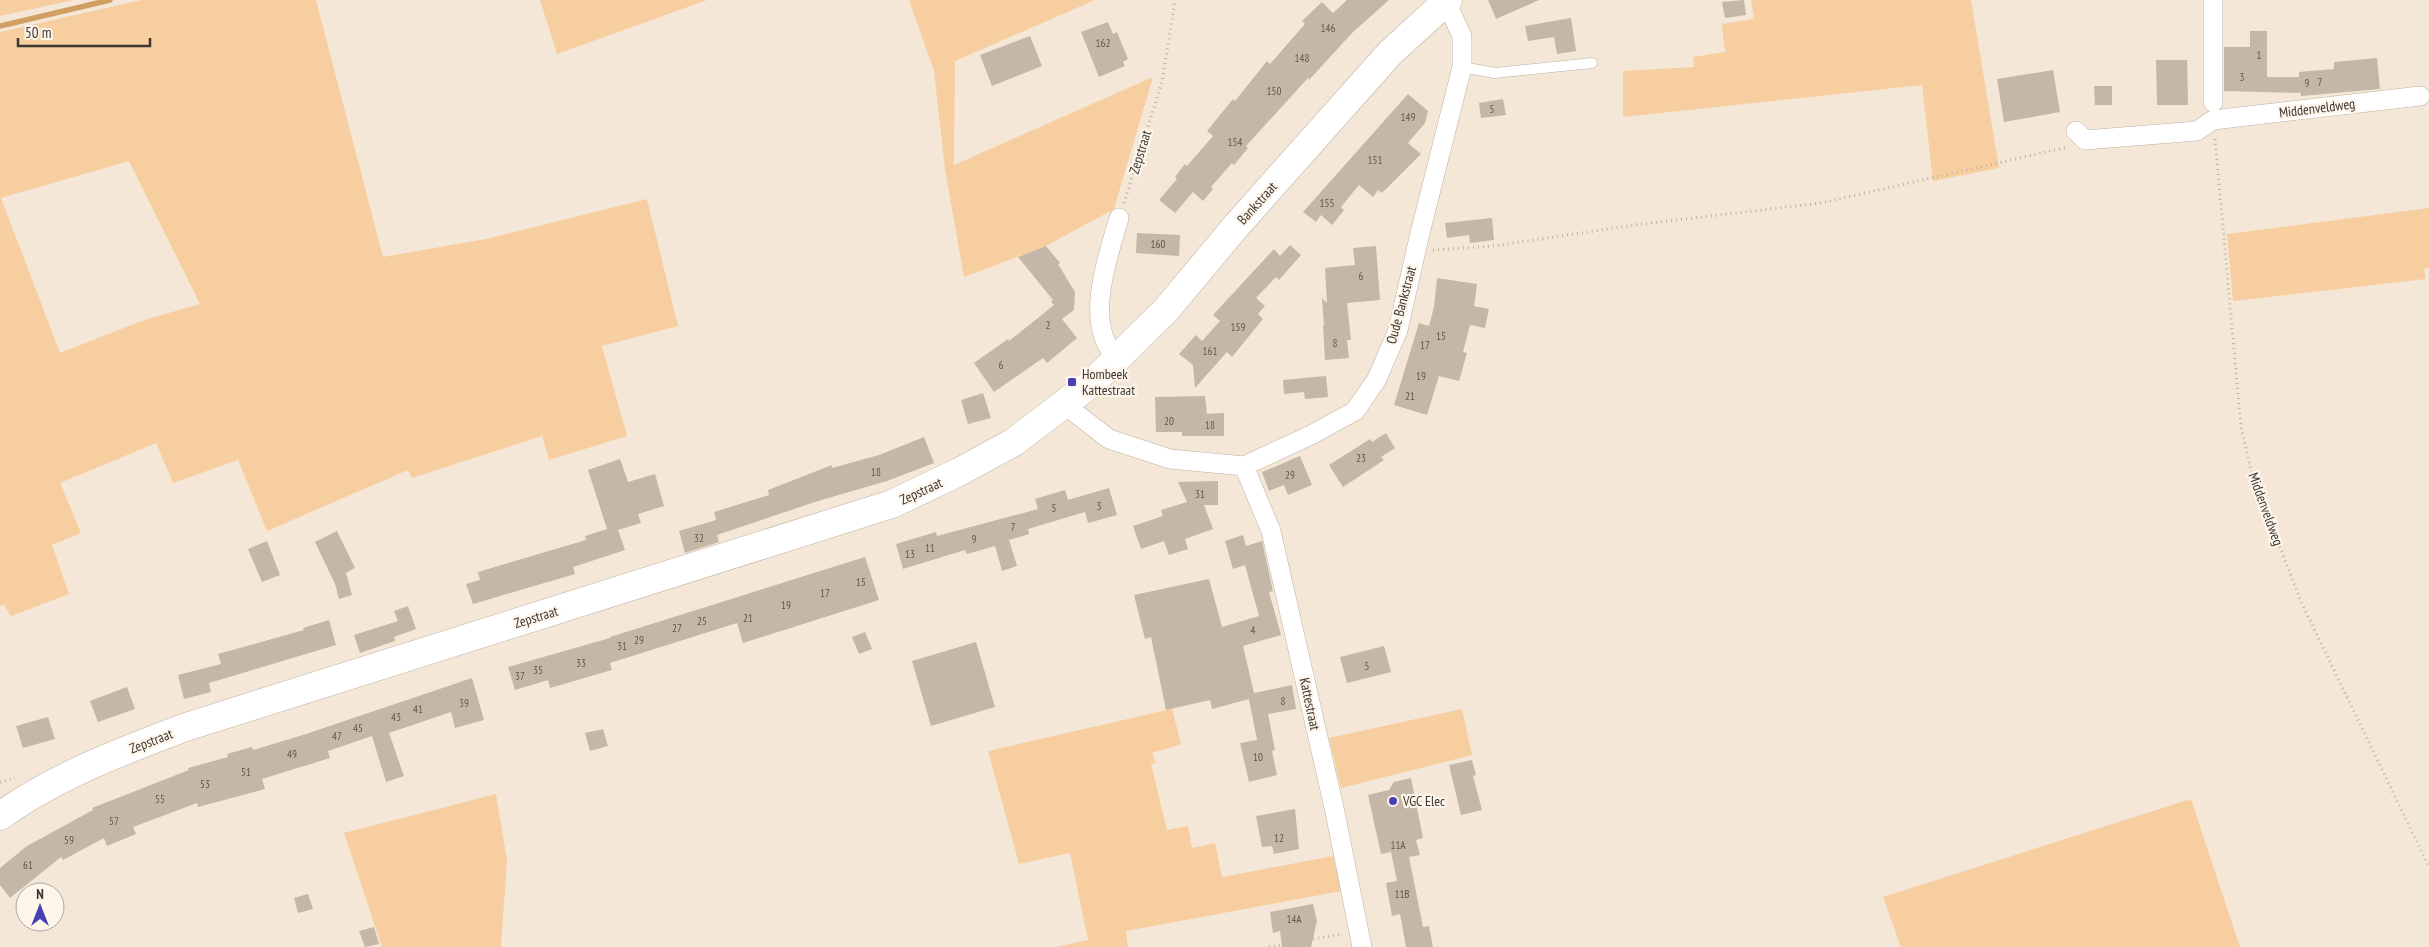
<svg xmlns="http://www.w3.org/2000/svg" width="2429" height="947" font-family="'PT Sans Narrow',sans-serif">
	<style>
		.green { fill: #f7ce9f; fill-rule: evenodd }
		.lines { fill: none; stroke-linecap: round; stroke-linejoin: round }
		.stream { stroke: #d29f63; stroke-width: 5.5 }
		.building { fill: #c4b7a7 }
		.lane-casing { stroke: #bfb1a2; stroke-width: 11 }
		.street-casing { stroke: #bfb1a2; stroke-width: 20 }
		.secondary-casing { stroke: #bfb1a2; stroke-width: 29 }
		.path { stroke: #bcb1a4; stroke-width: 3; stroke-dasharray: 1 4; stroke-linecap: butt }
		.lane { stroke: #fff; stroke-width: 10 }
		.street { stroke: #fff; stroke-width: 19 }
		.secondary { stroke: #fff; stroke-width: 28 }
		.poi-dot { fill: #483fb5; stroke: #fef5eb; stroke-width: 2 }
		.labels { text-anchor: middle; stroke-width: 4.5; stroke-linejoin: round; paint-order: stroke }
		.number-label { font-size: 11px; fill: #5f574e }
		.street-label { font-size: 14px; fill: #3d3731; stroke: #fef5eb }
		.poi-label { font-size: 14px; fill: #3d3731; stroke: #fef5eb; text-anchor: start }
	</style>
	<rect width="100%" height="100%" fill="#f5e7d7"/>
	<!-- green -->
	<path class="green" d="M 0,0 L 74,0 L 0,16 Z
		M 141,0 L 316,0 L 383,257 L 486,239 L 647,199 L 678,326 L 602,346 L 627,436 L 549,460 L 542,436 L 412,478 L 408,470 L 267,531 L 238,460 L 173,483 L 156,443 L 60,483 L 81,533 L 52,545 L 69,594 L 11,616 L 4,605 L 0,606 L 0,32 ZM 129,161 L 200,304 L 144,320 L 60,353 L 1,198 Z
		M 540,0 L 707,0 L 557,54 Z
		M 909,0 L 1095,0 L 955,61 L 954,165 L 1153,77 L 1114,209 L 1046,246 L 964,277 L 945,169 L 934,71 Z
		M 1751,0 L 1971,0 L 1999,168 L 1933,181 L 1922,85 L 1623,117 L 1623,71 L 1694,67 L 1693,57 L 1725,52 L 1722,24 L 1754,19 Z
		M 2429,208 L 2429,268 L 2424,269 L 2426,279 L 2233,301 L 2227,234 Z
		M 1172,709 L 1181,743 L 1179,745 L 1152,753 L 1156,763 L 1151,764 L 1167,830 L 1188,826 L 1192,848 L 1215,843 L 1222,877 L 1333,856 L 1342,891 L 1126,931 L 1128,947 L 1056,947 L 1088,940 L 1070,853 L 1019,864 L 988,751 Z
		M 1462,709 L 1472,755 L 1341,788 L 1329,738 Z
		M 496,794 L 507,860 L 501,947 L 382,947 L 344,833 Z
		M 2191,799 L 2240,947 L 1901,947 L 1883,897 Z"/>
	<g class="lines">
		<!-- stream -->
		<path class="stream" d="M 0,26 L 110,0"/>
	</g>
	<!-- building -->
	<path class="building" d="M 1347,0 L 1389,0 L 1352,33 L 1309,80 L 1308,78 L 1246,146 L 1248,148 L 1234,165 L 1232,163 L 1211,187 L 1213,189 L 1203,201 L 1193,192 L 1175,213 L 1159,200 L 1177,179 L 1175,177 L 1185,164 L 1187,166 L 1213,136 L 1207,131 L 1233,99 L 1235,101 L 1267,61 L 1270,64 L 1305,24 L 1302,21 L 1322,2 L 1333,13 Z
		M 1488,0 L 1539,0 L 1496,19 Z
		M 1744,0 L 1746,15 L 1725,18 L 1722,2 Z
		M 1571,18 L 1576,51 L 1557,54 L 1554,37 L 1528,41 L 1525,26 Z
		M 1108,22 L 1113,34 L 1117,32 L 1128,59 L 1123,62 L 1125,66 L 1099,77 L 1081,32 Z
		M 2250,31 L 2267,31 L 2267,77 L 2299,77 L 2299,72 L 2334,69 L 2334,62 L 2377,58 L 2380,89 L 2301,96 L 2301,93 L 2224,91 L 2224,47 L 2250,47 Z
		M 1030,36 L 1042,66 L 992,86 L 980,55 Z
		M 2156,60 L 2187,60 L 2188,105 L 2157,105 Z
		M 2053,70 L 2060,112 L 2004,122 L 1997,79 Z
		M 2094,86 L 2112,86 L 2112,105 L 2095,105 Z
		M 1408,94 L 1428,111 L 1425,123 L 1408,143 L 1421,154 L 1382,193 L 1378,190 L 1373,197 L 1359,185 L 1341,207 L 1344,210 L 1332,225 L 1321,215 L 1316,222 L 1303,212 Z
		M 1503,99 L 1506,115 L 1481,118 L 1479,103 Z
		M 1492,218 L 1494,240 L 1470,243 L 1469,235 L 1447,238 L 1445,223 Z
		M 1137,233 L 1180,235 L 1179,256 L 1136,253 Z
		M 1290,245 L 1301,255 L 1279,280 L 1276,277 L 1256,298 L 1265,306 L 1258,314 L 1263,319 L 1232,357 L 1227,352 L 1195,388 L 1193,365 L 1179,354 L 1196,335 L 1202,341 L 1220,321 L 1213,315 L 1274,249 L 1280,256 Z
		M 1046,246 L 1060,263 L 1058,264 L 1075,292 L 1074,310 L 1062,319 L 1077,338 L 1047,363 L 1043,358 L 994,392 L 974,363 L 1008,339 L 1009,341 L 1054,305 L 1051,302 L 1053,300 L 1018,257 Z
		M 1376,246 L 1380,300 L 1347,303 L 1351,340 L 1347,340 L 1349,358 L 1325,360 L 1323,326 L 1324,326 L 1322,298 L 1327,303 L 1325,268 L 1355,265 L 1353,248 Z
		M 1437,278 L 1477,284 L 1474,306 L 1489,309 L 1485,328 L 1470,325 L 1463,352 L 1467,353 L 1459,381 L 1439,376 L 1427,415 L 1394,405 L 1419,323 L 1429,326 L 1434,307 Z
		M 1326,376 L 1328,397 L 1305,399 L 1304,392 L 1284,394 L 1283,380 Z
		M 983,393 L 991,418 L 968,424 L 961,400 Z
		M 1205,396 L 1207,414 L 1224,413 L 1224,436 L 1182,436 L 1182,432 L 1156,432 L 1155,397 Z
		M 1386,433 L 1395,448 L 1381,457 L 1384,460 L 1343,487 L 1329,465 L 1370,439 L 1372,442 Z
		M 924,437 L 934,463 L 887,481 L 818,501 L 717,535 L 719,542 L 685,553 L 679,531 L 716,520 L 714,512 L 769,495 L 768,490 L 832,465 L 832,468 L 879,455 Z
		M 1300,456 L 1312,485 L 1288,495 L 1284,485 L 1269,491 L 1262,472 Z
		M 620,459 L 628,482 L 655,474 L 664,506 L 638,514 L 641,523 L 618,530 L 625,550 L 573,567 L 575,574 L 473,604 L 466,584 L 480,580 L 478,572 L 586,540 L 585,536 L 607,529 L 588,470 Z
		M 1218,481 L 1218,505 L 1204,505 L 1213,529 L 1185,539 L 1188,549 L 1169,555 L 1164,541 L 1141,549 L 1133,526 L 1163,516 L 1161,510 L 1187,502 L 1178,482 Z
		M 1109,488 L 1117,515 L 1088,523 L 1085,512 L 1028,529 L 1029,534 L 1009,540 L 1017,566 L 1002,571 L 995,546 L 967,554 L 965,550 L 903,569 L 896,544 L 936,532 L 937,536 L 1038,509 L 1035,499 L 1065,490 L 1068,500 Z
		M 337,531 L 355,568 L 346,573 L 352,595 L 339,599 L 335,584 L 315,542 Z
		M 1243,535 L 1246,546 L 1262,541 L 1273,591 L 1269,592 L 1281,635 L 1243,646 L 1254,693 L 1292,685 L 1296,709 L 1268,714 L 1275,750 L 1272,751 L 1277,775 L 1249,782 L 1240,743 L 1257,740 L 1249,699 L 1212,709 L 1210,700 L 1166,710 L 1151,637 L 1145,639 L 1134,595 L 1209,579 L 1222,627 L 1259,616 L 1245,565 L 1233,569 L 1225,541 Z
		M 267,541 L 280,575 L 262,582 L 248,549 Z
		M 865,557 L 879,600 L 743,643 L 737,623 L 610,663 L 612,670 L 550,688 L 548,680 L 515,690 L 508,667 L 610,638 L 610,637 Z
		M 408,606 L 416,629 L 394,637 L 395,641 L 360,653 L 354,635 L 398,621 L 394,611 Z
		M 329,620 L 336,645 L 209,683 L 211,692 L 184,699 L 178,675 L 221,664 L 218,654 L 304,630 L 303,628 Z
		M 865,632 L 872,649 L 859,654 L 852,637 Z
		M 976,642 L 995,707 L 931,726 L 912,661 Z
		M 1384,646 L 1391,672 L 1347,683 L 1340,657 Z
		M 472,678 L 484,720 L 455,728 L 451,712 L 389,733 L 404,776 L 386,782 L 372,736 L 328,751 L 330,758 L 262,779 L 265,789 L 198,807 L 197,803 L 133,827 L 136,834 L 107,846 L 104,838 L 63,860 L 61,857 L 10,898 L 0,885 L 0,868 L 27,846 L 93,810 L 92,808 L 189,770 L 188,768 L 228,757 L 227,754 L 252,747 L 253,750 L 306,734 Z
		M 127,687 L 135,709 L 98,722 L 90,701 Z
		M 48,717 L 55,739 L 23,748 L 16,726 Z
		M 603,729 L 608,746 L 590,751 L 585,733 Z
		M 1472,760 L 1476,775 L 1473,776 L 1482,810 L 1461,815 L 1449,765 Z
		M 1411,778 L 1423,838 L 1416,840 L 1420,855 L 1409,857 L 1423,927 L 1429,926 L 1433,947 L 1406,947 L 1400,914 L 1392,916 L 1386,883 L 1397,881 L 1391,852 L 1381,854 L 1368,795 L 1389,790 L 1394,782 Z
		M 1295,809 L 1299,849 L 1274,854 L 1272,846 L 1262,847 L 1256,816 Z
		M 308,894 L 313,909 L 298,913 L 294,898 Z
		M 1313,904 L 1317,921 L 1311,947 L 1282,947 L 1280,931 L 1273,933 L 1270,912 Z
		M 374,927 L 379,944 L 365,947 L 359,931 Z"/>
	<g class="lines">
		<defs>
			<path id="lane" d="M 1462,67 L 1495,73 L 1592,63"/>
			<path id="street" d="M 2213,102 L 2213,0
				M 2076,131 L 2085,140 L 2197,131 L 2213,120 L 2420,96
				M 1118,359 C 1082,326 1108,257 1119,218
				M 1065,405 L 1109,439 L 1170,459 L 1244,466 L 1311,435 L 1355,411 L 1377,379 L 1398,330 L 1420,233 L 1462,67 L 1462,36 L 1446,2
				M 1244,466 L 1271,531 L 1335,812 L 1362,947"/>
			<path id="secondary" d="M 0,816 C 56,776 122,751 186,727 L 892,504 L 959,472 L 1014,442 L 1094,381 L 1166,310 L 1237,225 L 1390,53 L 1448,0"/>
		</defs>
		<!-- lane casing -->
		<use href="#lane" class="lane-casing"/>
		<!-- street casing -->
		<use href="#street" class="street-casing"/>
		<!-- secondary casing -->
		<use href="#secondary" class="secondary-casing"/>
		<!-- path -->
		<path class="path" d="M 2215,139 L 2241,427 L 2253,478 L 2302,604 L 2429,867
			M 1124,203 L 1162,82 L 1175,0
			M 1433,250 L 1494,246 L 1634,225 L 1821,203 L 2068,147
			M 0,782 L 15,778
			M 1269,947 L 1341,934"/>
		<!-- lane -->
		<use href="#lane" class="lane"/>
		<!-- street -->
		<use href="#street" class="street"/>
		<!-- secondary -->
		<use href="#secondary" class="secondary"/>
	</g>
	<!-- markers -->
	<g class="poi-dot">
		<rect x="1067" y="377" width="10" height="10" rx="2.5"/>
		<circle cx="1393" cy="801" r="5"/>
	</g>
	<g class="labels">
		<!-- number labels -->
		<g class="number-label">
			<text x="1328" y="32">146</text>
			<text x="1103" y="47">162</text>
			<text x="2259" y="59">1</text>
			<text x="1302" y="62">148</text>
			<text x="2242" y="81">3</text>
			<text x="2320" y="86">7</text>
			<text x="2307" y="87">9</text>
			<text x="1274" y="95">150</text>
			<text x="1492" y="113">5</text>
			<text x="1408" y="121">149</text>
			<text x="1235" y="146">154</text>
			<text x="1375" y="164">151</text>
			<text x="1327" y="207">155</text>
			<text x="1158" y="248">160</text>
			<text x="1361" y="280">6</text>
			<text x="1048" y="329">2</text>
			<text x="1238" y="331">159</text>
			<text x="1441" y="340">15</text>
			<text x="1335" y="347">8</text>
			<text x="1425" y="349">17</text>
			<text x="1210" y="355">161</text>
			<text x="1001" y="369">6</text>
			<text x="1421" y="380">19</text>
			<text x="1410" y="400">21</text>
			<text x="1169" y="425">20</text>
			<text x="1210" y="429">18</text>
			<text x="1361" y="462">23</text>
			<text x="876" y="476">18</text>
			<text x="1290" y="479">29</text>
			<text x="1200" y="498">31</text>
			<text x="1099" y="510">3</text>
			<text x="1054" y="512">5</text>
			<text x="1013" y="531">7</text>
			<text x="699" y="542">32</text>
			<text x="974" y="543">9</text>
			<text x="930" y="552">11</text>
			<text x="910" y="558">13</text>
			<text x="861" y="586">15</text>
			<text x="825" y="597">17</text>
			<text x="786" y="609">19</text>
			<text x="748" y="622">21</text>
			<text x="702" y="625">25</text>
			<text x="677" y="632">27</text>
			<text x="1253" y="634">4</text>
			<text x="639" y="644">29</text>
			<text x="622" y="650">31</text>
			<text x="581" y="667">33</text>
			<text x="1367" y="670">5</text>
			<text x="538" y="674">35</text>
			<text x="520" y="680">37</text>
			<text x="1283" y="705">8</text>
			<text x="464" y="707">39</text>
			<text x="418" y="713">41</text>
			<text x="396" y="721">43</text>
			<text x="358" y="732">45</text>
			<text x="337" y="740">47</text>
			<text x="292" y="758">49</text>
			<text x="1258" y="761">10</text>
			<text x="246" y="776">51</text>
			<text x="205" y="788">53</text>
			<text x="160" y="803">55</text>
			<text x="114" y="825">57</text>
			<text x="1279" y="842">12</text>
			<text x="69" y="844">59</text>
			<text x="1398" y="849">11A</text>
			<text x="28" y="869">61</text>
			<text x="1402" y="898">11B</text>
			<text x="1294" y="923">14A</text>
		</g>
		<!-- street labels -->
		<g class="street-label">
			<text transform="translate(2317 108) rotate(-7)" y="5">Middenveldweg</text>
			<text transform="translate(1140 152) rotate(-73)" y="5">Zepstraat</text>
			<text transform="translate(1257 203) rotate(-48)" y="5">Bankstraat</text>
			<text transform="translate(1401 305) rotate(-75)" y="5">Oude Bankstraat</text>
			<text transform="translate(921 491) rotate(-25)" y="5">Zepstraat</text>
			<text transform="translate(2266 509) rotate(70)" y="5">Middenveldweg</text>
			<text transform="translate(536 617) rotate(-17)" y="5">Zepstraat</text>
			<text transform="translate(1310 704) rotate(78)" y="5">Kattestraat</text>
			<text transform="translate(151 741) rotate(-21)" y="5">Zepstraat</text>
		</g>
		<!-- poi labels -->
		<g class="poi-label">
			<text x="1082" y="379">Hombeek<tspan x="1082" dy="16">Kattestraat</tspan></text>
			<text x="1403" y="806">VGC Elec</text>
		</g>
	</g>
	<!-- north arrow -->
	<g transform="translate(40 907)"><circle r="24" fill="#fef5eb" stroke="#b1a9a1"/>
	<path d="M0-4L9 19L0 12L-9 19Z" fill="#483fb5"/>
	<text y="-8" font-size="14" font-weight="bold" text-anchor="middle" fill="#3d3731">N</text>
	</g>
	<!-- scale -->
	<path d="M18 38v8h132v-8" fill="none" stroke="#3d3731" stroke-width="2.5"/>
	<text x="25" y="38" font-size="15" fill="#3d3731" stroke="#fef5eb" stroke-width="4" paint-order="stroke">50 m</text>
</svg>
